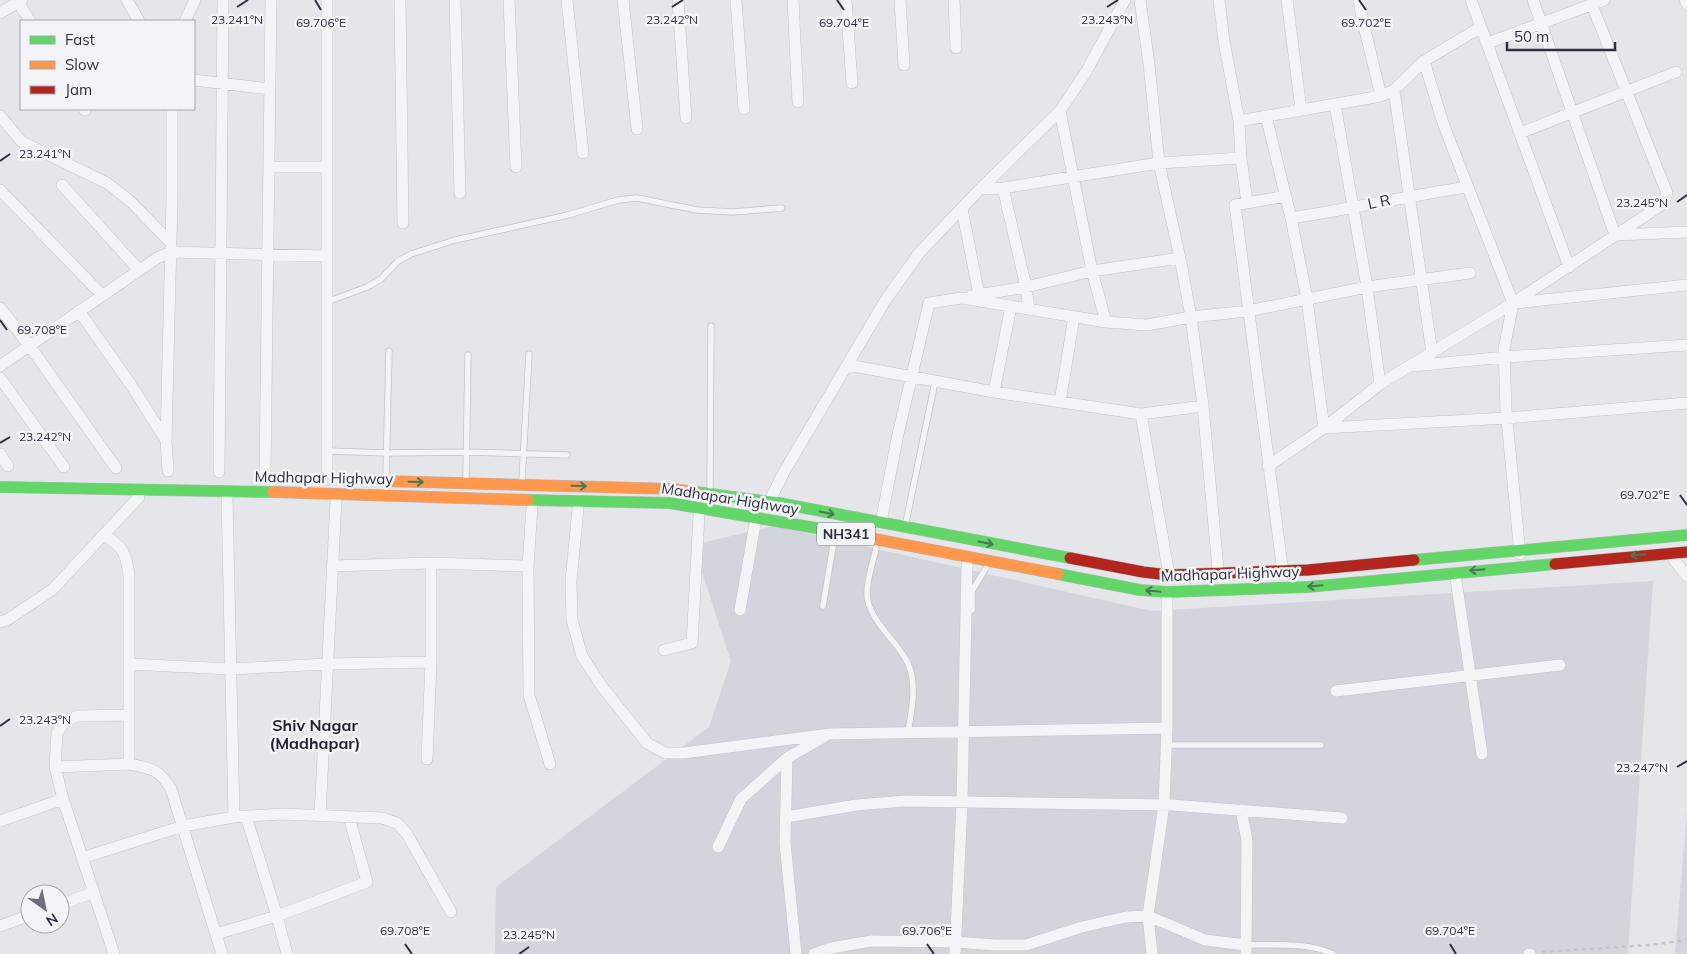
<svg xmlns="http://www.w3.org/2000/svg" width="1687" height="954" font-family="Mulish,sans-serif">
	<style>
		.built { fill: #d3d5dc }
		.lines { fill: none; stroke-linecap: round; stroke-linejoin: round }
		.lane-casing { stroke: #c2c4c7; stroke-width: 7 }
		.street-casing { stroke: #c2c4c7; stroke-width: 12 }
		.fast-casing { stroke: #b7b9bd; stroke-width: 12 }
		.slow-casing { stroke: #b7b9bd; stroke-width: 12 }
		.jam-casing { stroke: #b7b9bd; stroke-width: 12 }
		.path { stroke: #c3c4c9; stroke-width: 2.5; stroke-dasharray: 4 4; stroke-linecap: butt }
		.lane { stroke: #f3f4f6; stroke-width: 5.5 }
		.street { stroke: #f3f4f6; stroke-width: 11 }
		.fast { stroke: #63d668; stroke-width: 11 }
		.slow { stroke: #ff974d; stroke-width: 11 }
		.jam { stroke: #b3261e; stroke-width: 11 }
		.oneway { stroke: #457b53 }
		.ticks { fill: none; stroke: #2c3141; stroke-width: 2 }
		.labels { text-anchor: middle; stroke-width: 5; stroke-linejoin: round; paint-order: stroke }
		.shield { fill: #f3f4f7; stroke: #686c78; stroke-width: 1 }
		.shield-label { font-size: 14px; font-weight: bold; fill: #2c3141 }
		.street-label { font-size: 15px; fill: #2c3141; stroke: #f3f4f7 }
		.neighbourhood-label { font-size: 16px; font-weight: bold; fill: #1e2332; stroke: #f3f4f7 }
		.ticks-label { font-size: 12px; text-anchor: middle; fill: #2c3141; stroke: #f3f4f7; stroke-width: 5; stroke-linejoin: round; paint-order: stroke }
	</style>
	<rect width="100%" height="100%" fill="#e4e6e9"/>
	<!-- built -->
	<path class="built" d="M 774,526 L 1152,611 L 1653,581 L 1628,954 L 495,954 L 496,887 L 709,727 L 731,661 L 693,545 Z
		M 1687,812 L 1687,954 L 1675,954 Z"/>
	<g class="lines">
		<defs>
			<path id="lane" d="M 327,302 L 367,287 L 381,279 L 398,261 L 411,254 L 455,240 L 568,215 L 618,200 L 637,198 L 697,210 L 733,212 L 782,208
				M 327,451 L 387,453 L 466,452 L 567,455
				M 386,475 L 389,351
				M 466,477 L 468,355
				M 522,480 L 529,354
				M 710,487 L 711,326
				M 906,522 L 935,382
				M 876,548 C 873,562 867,579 867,593 C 867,623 904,644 911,672 C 916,692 911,713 908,733
				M 823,606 L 834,540
				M 972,610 L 972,591 L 986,568
				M 1167,745 L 1321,745
				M 1246,945 C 1273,945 1309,942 1333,954"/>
			<path id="street" d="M 127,0 L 139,21
				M 400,0 L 403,223
				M 455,0 L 460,193
				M 509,0 L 516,167
				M 567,0 L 583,153
				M 623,0 L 637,129
				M 678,0 L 686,118
				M 736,0 L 744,109
				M 793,0 L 798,102
				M 846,0 L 852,83
				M 900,0 L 904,65
				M 954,0 L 956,48
				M 1140,0 L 1149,64 L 1159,163 L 1180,258 L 1191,317 L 1203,406 L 1218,569
				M 1219,0 L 1224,41 L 1239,121
				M 1287,0 L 1301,110
				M 1359,0 L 1363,22 L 1381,96
				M 1471,0 L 1569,267
				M 1533,0 L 1615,235 L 1687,232
				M 1685,0 L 1687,4
				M 18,2 L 30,21
				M 0,13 L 22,0
				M 185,21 L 195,0
				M 1488,43 L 1604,0
				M 1424,61 L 1443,123 L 1513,303 L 1504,349 L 1506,410 L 1520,554
				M 194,80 L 270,89
				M 1394,90 L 1432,353
				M 1335,104 L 1367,287 L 1380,384
				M 84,109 L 85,110
				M 1060,111 L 1092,271 L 1106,322
				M 0,116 L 22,142 L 107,183 L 130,201 L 171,243
				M 1266,116 L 1291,218 L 1307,299 L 1324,428 L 1507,418 L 1687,403
				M 1520,133 L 1676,72
				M 1241,158 L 1247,203
				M 269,167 L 327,167
				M 62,185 L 139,270
				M 1003,188 L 1026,287 L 1029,309
				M 980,189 L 1003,188 L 1159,163 L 1241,158 L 1239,121 L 1381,96 L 1394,90 L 1424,61 L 1481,27
				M 0,190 L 102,295
				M 962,209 L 979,295
				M 1291,218 C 1350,209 1408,196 1467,187
				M 971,296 L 1026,287 L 1092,271 L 1180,258
				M 1515,303 L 1687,285
				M 0,308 L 29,345 L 116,468
				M 79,311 L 131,385 L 166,440
				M 848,365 L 994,392 L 1141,414 L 1203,406
				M 0,366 L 157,258 L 171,252 L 327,256
				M 1413,366 L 1505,357 L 1687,345
				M 0,378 L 64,467
				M 994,392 L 1011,306
				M 1060,402 L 1074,317
				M 1141,414 L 1168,569
				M 0,454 L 8,466
				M 1268,466 L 1324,428 L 1380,384 L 1513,303 L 1663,204 L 1667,193 L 1592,5
				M 168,471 L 166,440 L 172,199 L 172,109
				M 219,472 L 223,0
				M 265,473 L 271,0
				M 327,474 L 327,0
				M 772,496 L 784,472 L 885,301 L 919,253 L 980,189 L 1060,111 L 1086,72 L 1125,0
				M 227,497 L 234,817
				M 532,507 L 528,566 L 529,695 L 550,764
				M 578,509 L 571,581 L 572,620 L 582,656 L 603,688 L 647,743 L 665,753 L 683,753 L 830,734 L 1167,728
				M 882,517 L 898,434 L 929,303 L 962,298 L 1106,322 L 1147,325 L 1191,317 L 1248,311 L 1367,287 L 1470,273
				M 104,535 C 123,547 126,552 129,575 L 129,764 C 151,768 159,769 171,789 L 222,954
				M 1674,560 L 1687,576
				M 1282,565 L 1235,205 L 1286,196
				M 332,566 L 431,563 L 528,566
				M 1456,580 L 1482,754
				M 740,610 L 755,524
				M 0,622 L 7,620 L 52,590 L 139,497
				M 664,650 L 692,643 L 699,515
				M 129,664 L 231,669 L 327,664 L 431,662
				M 1336,691 L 1560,665
				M 787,758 L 785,843 L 796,954
				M 427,759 L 431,662 L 431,563
				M 55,767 L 129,764
				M 1241,810 L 1247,840 L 1246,954
				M 320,815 L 336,500
				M 246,816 L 277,916 L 287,954
				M 786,817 L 857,805 L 904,801 L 1172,805 L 1342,818
				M 0,821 L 63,799
				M 718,847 L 741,799 L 787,758 L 824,737
				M 82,858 L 183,826 L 234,817 L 282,814 L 382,818 L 397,823 L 407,834 L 451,912
				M 60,905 L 94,892
				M 0,926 L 30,915
				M 216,934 L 277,916 L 367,882 L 349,817
				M 114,954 L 63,799 L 55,767 L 57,733 L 63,724 L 70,719 L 78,716 L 129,715
				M 814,954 L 831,948 L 871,941 L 955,942 L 995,945 L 1026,945 L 1082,927 L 1126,917 L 1148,916 L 1205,940 L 1246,945
				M 955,954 L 962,802 L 967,565
				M 1152,954 L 1148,916 L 1164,804 L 1167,728 L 1167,600
				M 1529,954 L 1530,954"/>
			<path id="fast" d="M 0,487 L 273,492
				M 696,492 L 779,503 L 1070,558
				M 528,500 L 670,503 L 822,529
				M 1414,560 L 1687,535
				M 1058,574 L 1140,590 L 1167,592 L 1308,587 L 1555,564"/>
			<path id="slow" d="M 384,481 L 673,489 L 696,492
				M 273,492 L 528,500
				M 822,529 L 1058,574"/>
			<path id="jam" d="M 1070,558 L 1143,572 L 1169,575 L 1308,570 L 1414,560
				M 1555,564 L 1687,552"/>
		</defs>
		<!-- lane casing -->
		<use href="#lane" class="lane-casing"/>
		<!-- street casing -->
		<use href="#street" class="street-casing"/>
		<!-- fast casing -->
		<use href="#fast" class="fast-casing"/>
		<!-- slow casing -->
		<use href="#slow" class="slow-casing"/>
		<!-- jam casing -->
		<use href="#jam" class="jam-casing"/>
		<!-- path -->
		<path class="path" d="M 1542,952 L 1651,945 L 1687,940"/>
		<!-- lane -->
		<use href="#lane" class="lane"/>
		<!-- street -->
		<use href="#street" class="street"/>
		<!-- fast -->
		<use href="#fast" class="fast"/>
		<!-- slow -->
		<use href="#slow" class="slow"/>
		<!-- jam -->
		<use href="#jam" class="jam"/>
	</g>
	<!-- one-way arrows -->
	<defs><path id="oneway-shaft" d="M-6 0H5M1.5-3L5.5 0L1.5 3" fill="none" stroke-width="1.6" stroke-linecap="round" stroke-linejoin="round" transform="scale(1.25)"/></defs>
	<g class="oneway">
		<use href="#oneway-shaft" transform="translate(416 482) rotate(1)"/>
		<use href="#oneway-shaft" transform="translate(579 486) rotate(1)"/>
		<use href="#oneway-shaft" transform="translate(827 513) rotate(11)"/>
		<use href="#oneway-shaft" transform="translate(986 543) rotate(11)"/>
		<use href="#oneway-shaft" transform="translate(1638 555) rotate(175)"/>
		<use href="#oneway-shaft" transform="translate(1477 570) rotate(175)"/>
		<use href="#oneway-shaft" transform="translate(1315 586) rotate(175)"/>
		<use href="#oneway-shaft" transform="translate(1153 591) rotate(-174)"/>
	</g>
	<!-- ticks -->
	<path class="ticks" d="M 315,0 L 321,10M 837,0 L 844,10M 1359,0 L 1366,10M 237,7 L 248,0M 672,7 L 683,0M 1107,7 L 1118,0M 0,161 L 10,154M 1677,202 L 1687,195M 0,320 L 7,330M 0,443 L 10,437M 1680,495 L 1687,505M 0,726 L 10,719M 1677,767 L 1687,761M 405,944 L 412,954M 927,944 L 934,954M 1450,944 L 1456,954M 519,954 L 529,947"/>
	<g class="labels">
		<!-- shield labels -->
		<rect class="shield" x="817" y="522.5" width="58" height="23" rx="4"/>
		<g class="shield-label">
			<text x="846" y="539">NH341</text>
		</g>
		<!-- street labels -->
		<g class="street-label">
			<text transform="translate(1379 202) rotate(-12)" y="5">L R</text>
			<text transform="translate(324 478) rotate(1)" y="5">Madhapar Highway</text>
			<text transform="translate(730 499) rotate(9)" y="5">Madhapar Highway</text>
			<text transform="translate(1230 574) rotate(-2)" y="5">Madhapar Highway</text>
		</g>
		<!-- neighbourhood labels -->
		<g class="neighbourhood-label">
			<text x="315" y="731">Shiv Nagar<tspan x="315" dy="18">(Madhapar)</tspan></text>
		</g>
	</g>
	<g class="ticks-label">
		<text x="1107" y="24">23.243°N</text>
		<text x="237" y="24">23.241°N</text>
		<text x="672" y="24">23.242°N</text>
		<text x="321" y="27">69.706°E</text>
		<text x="844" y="27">69.704°E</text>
		<text x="1366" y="27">69.702°E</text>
		<text x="45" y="158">23.241°N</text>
		<text x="1642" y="207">23.245°N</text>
		<text x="42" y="334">69.708°E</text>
		<text x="45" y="441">23.242°N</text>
		<text x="1645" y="499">69.702°E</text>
		<text x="45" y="724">23.243°N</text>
		<text x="1642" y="772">23.247°N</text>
		<text x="405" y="935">69.708°E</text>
		<text x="927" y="935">69.706°E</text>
		<text x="1450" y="935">69.704°E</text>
		<text x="529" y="939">23.245°N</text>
	</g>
	<!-- legend -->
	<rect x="20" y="20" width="175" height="90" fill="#f3f4f7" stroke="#a3a6ae"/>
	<rect x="30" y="36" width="25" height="8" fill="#63d668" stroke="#a3a6ae"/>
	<text x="65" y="45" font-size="15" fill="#2c3141">Fast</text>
	<rect x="30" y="61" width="25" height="8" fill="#ff974d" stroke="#a3a6ae"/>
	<text x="65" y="70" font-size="15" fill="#2c3141">Slow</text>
	<rect x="30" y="86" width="25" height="8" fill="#b3261e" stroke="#a3a6ae"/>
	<text x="65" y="95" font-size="15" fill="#2c3141">Jam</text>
	<!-- north arrow -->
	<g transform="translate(45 909) rotate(147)"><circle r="24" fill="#f3f4f7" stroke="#a3a6ae"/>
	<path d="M0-4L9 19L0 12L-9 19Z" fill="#6c707c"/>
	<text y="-8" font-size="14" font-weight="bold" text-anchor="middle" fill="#2c3141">N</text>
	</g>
	<!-- scale -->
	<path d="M1507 42v8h108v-8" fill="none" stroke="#2c3141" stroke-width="2.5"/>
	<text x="1514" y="42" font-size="15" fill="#2c3141" stroke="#f3f4f7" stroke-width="4" paint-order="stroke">50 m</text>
</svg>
